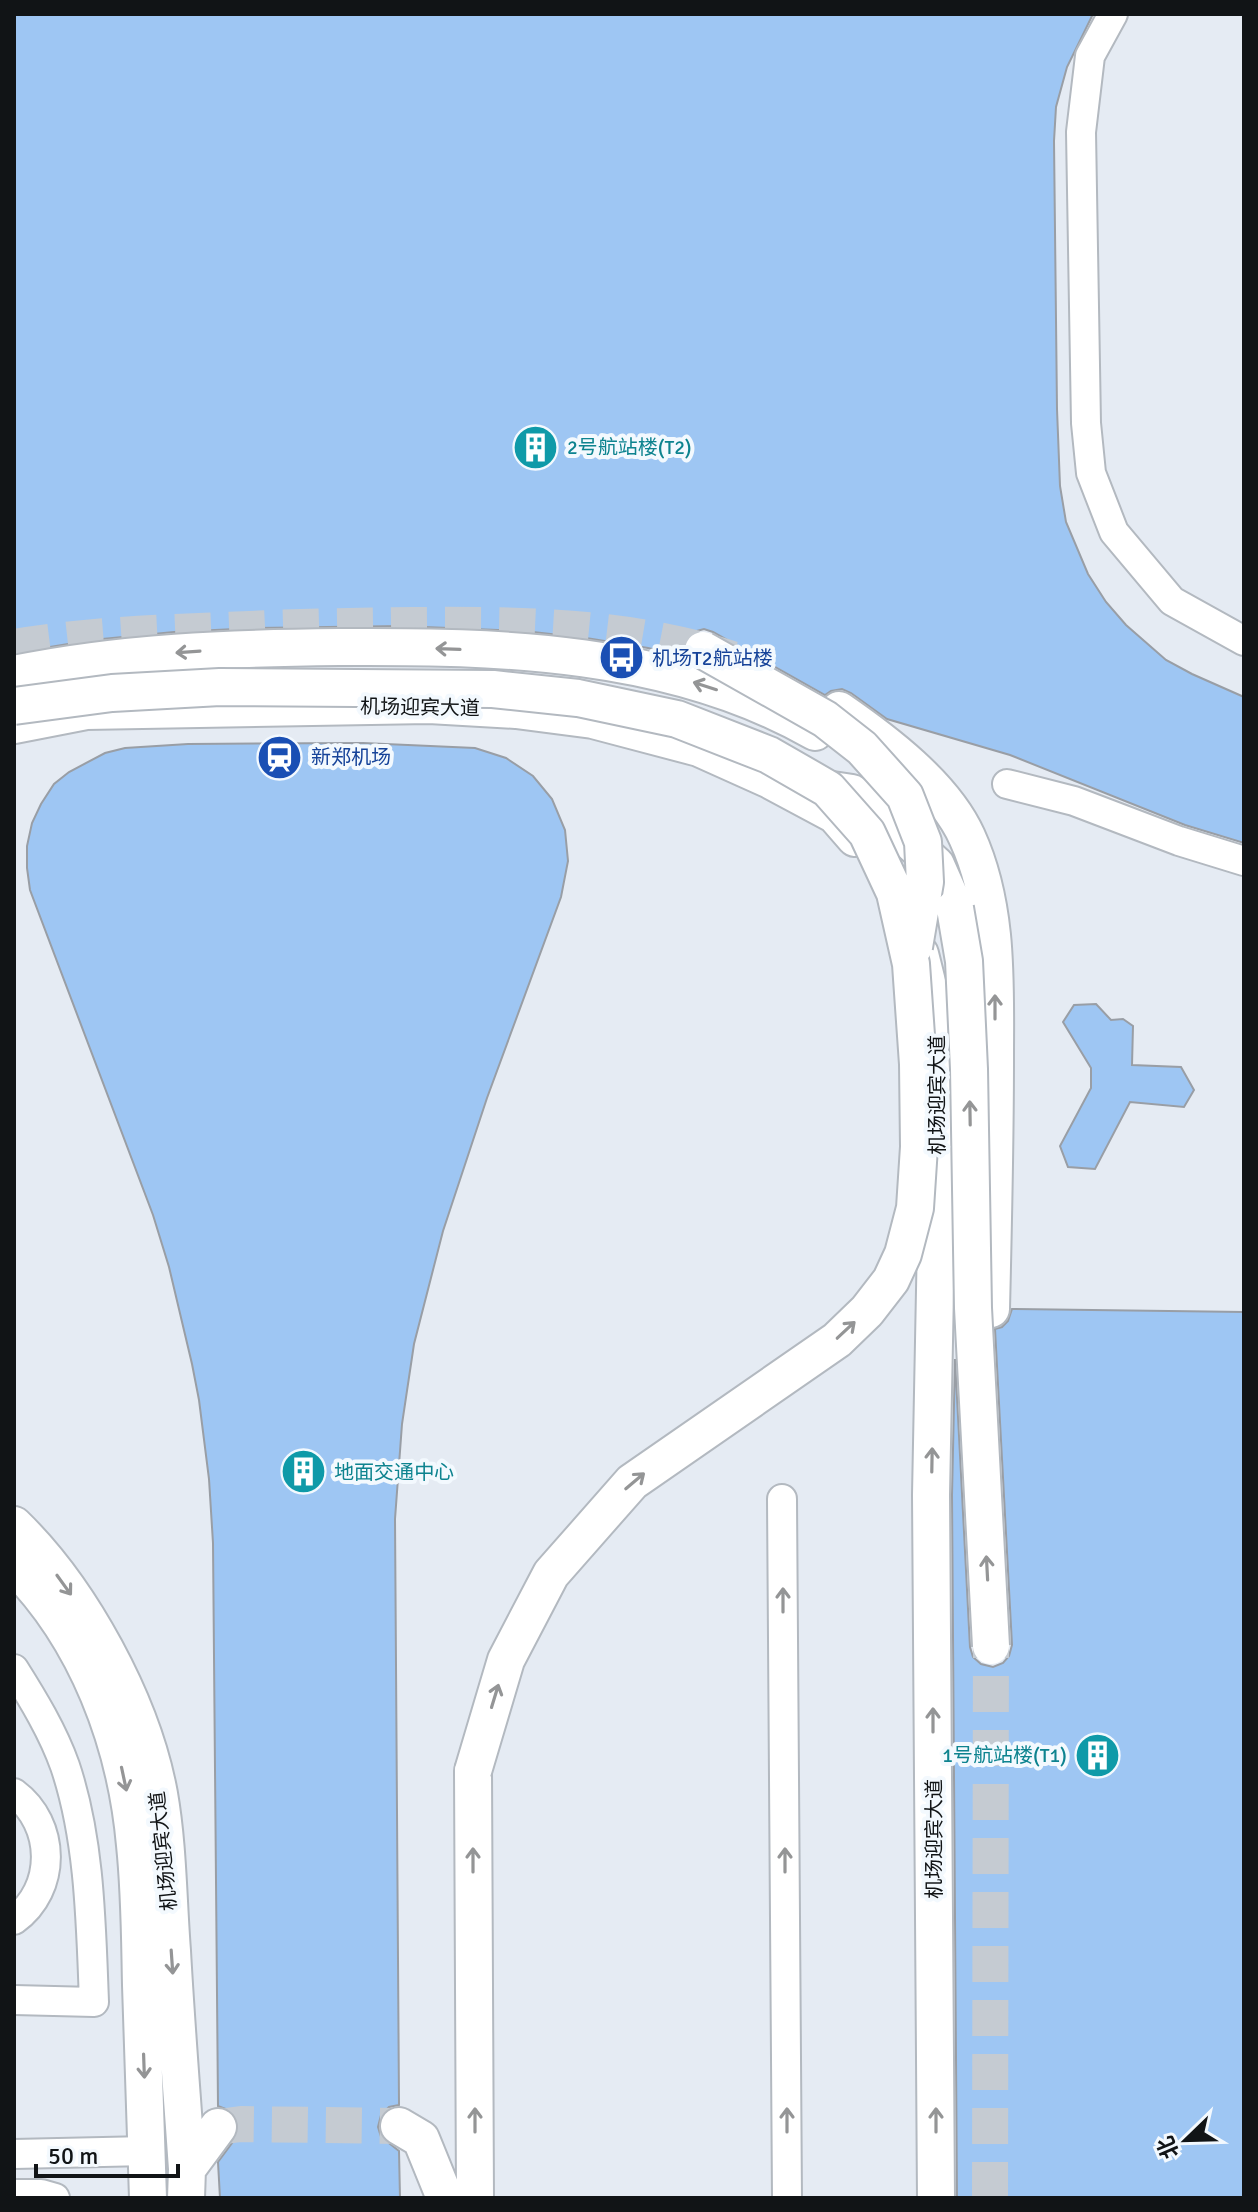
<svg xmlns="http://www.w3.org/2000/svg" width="1258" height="2212" font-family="Signika,'Noto Sans SC',sans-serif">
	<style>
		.building { fill: #9ec6f3; stroke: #999ea5; stroke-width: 2 }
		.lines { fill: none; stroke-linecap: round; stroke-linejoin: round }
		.major-tunnel { stroke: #c5cbd2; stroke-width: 36; stroke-dasharray: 36 18; stroke-linecap: butt }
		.minor-casing { stroke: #b3b9c0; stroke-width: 32 }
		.major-casing { stroke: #b3b9c0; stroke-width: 40 }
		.minor { stroke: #fff; stroke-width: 28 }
		.major { stroke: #fff; stroke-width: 36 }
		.major-bridge-casing { stroke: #b3b9c0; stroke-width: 40; stroke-linecap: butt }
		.major-bridge { stroke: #fff; stroke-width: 36 }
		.oneway { stroke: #949596 }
		.labels { text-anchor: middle; stroke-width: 8; stroke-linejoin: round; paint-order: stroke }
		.culture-label { font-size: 20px; fill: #0d838f; stroke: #f3f9fe; text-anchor: start }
		.transit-label { font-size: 20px; fill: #164399; stroke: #f3f9fe; text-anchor: start }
		.street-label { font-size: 20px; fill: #111416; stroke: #f3f9fe }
	</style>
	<rect width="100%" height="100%" fill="#e5ebf3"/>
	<!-- building -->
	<path class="building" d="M 14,14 L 1093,14 L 1067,67 L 1056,107 L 1054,141 L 1057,409 L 1060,486 L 1066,522 L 1088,574 L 1106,602 L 1126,625 L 1166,660 L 1192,674 L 1244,697 L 1244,843 L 1185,825 L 1010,755 L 887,719 L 851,693 L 842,689 L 831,691 L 825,695 L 713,632 L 704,629 L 693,632 L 685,639 L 682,649 L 684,657 L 648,648 L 586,638 L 524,631 L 400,626 L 256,628 L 174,632 L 92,640 L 14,653 Z
		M 363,743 L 475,748 L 506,758 L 533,776 L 552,799 L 565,830 L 568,861 L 561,897 L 487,1098 L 443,1231 L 414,1344 L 402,1424 L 395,1519 L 399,2105 L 389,2107 L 381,2115 L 378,2127 L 381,2137 L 399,2151 L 400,2198 L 220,2198 L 218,2162 L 235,2139 L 239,2129 L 237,2119 L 231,2111 L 218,2106 L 213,1543 L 209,1479 L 199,1400 L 192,1364 L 169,1267 L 153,1215 L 30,890 L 27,868 L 27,846 L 32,823 L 41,804 L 54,784 L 69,772 L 105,753 L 125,748 L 188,744 Z
		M 1096,1004 L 1111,1020 L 1123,1019 L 1133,1026 L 1132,1065 L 1181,1067 L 1194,1090 L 1184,1107 L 1130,1102 L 1095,1169 L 1068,1167 L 1060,1146 L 1091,1088 L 1091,1068 L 1063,1022 L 1074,1005 Z
		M 1012,1309 L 1244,1312 L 1244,2198 L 957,2198 L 952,1495 L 955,1359 L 970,1647 L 973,1657 L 981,1664 L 993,1667 L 1003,1663 L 1009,1656 L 1012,1645 L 995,1329 L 1002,1327 L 1008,1321 Z"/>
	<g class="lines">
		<!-- major-tunnel -->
		<path class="major-tunnel" d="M 14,647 C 92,634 171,632 250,629 C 304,626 359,626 414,625 C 520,624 630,625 732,659
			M 218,2127 L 241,2124 L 399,2126
			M 990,2198 L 991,1616"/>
		<defs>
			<path id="minor" d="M 1113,14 L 1090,56 L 1081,132 L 1086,423 L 1091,473 L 1114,532 L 1172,601 L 1244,641
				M 1007,784 L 1074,801 L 1179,841 L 1244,861
				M 782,1499 L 787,2198
				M 14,1669 C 33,1699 53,1732 65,1766 C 90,1840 91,1925 94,2002 L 14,2000
				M 14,1793 C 56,1824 57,1889 14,1920
				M 14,2154 L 147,2151
				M 14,2194 L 41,2194 L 55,2198"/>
			<path id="major" d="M 14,674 C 121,652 230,648 339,647 C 500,646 672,650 815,732
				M 839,710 C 884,741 944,786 967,837 C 999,907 995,984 995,1059 C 995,1142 993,1226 991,1309
				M 14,725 L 86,711 L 429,705 L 516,710 L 593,720 L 699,748 L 768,779 L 835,815 L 855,838
				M 819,788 L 852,793 L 891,824 L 936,865 L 955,908
				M 920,954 L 940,1034 L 931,1495 L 936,2198
				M 14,1525 C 81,1590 142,1702 159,1794 C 168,1845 168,1899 172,1951 C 176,2024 182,2096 187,2169
				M 14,1566 C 87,1639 126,1743 135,1845 C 140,1892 140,1939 141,1985 C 144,2056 146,2127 148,2198
				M 473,1771 L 475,2198
				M 399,2126 L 421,2139 L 445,2198
				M 186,2198 L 187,2169 L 218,2127"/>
		</defs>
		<!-- minor casing -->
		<use href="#minor" class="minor-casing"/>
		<!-- major casing -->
		<use href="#major" class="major-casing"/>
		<!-- minor -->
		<use href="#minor" class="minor"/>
		<!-- major -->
		<use href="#major" class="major"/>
		<defs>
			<path id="major-bridge" d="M 703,650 L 825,719 L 862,748 L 905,796 L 923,842 L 925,882 L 914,947
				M 14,706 L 112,693 L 220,687 L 493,689 L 578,698 L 677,719 L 769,755 L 828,789 L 867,833 L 895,893 L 911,964 L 918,1064 L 919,1147 L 915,1208 L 903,1254 L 891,1280 L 867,1311 L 837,1340 L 632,1482 L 551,1574 L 506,1660 L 473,1771
				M 955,908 L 964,961 L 969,1069 L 973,1308 L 991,1646"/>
		</defs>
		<!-- major-bridge casing -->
		<use href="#major-bridge" class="major-bridge-casing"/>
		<!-- major-bridge -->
		<use href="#major-bridge" class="major-bridge"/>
	</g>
	<!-- one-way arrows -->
	<defs><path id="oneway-shaft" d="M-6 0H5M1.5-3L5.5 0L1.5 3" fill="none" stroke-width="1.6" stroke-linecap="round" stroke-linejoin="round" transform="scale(2)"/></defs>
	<g class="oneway">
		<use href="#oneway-shaft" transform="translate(448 649) rotate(-178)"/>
		<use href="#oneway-shaft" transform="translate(188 652) rotate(176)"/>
		<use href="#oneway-shaft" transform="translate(705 686) rotate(-162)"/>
		<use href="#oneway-shaft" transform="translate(995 1007) rotate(-90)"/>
		<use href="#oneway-shaft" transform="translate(970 1113) rotate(-91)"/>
		<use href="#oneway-shaft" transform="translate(846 1330) rotate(-43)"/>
		<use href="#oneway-shaft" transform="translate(932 1460) rotate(-89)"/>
		<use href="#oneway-shaft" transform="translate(635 1481) rotate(-40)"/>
		<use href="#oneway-shaft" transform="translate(987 1568) rotate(-93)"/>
		<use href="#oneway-shaft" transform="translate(64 1585) rotate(54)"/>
		<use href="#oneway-shaft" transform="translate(783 1600) rotate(-90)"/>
		<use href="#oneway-shaft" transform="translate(495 1696) rotate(-73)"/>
		<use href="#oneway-shaft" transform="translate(933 1720) rotate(-90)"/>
		<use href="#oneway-shaft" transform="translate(124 1779) rotate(78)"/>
		<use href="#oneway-shaft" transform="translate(473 1860) rotate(-90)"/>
		<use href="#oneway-shaft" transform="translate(785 1860) rotate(-90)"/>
		<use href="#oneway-shaft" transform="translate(172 1962) rotate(86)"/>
		<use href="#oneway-shaft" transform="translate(144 2066) rotate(88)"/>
		<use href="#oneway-shaft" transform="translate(475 2120) rotate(-90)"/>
		<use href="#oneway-shaft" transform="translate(787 2120) rotate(-90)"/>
		<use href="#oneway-shaft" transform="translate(936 2120) rotate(-90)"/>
	</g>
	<!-- icons -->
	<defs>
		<symbol id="building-disc" viewBox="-11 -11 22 22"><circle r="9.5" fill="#0f9aa8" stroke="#f3f9fe"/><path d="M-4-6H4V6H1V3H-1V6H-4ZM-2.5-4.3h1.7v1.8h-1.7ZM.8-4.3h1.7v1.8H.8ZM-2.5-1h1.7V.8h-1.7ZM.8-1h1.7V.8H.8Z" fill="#fff"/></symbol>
		<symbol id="bus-disc" viewBox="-11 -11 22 22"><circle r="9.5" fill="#1a4fb4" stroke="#f3f9fe"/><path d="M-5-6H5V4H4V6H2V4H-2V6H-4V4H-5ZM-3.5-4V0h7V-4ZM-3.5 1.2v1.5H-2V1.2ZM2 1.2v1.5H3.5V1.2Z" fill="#fff"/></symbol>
		<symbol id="station-disc" viewBox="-11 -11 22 22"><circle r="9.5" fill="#1a4fb4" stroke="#f3f9fe"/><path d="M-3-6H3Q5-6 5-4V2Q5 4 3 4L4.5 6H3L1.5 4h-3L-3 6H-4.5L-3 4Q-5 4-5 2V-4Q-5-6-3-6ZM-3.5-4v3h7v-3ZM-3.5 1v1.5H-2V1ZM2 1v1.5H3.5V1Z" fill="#fff"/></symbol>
	</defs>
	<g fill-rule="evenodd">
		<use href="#building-disc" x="510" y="422" width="51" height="51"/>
		<use href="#bus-disc" x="596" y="632" width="51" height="51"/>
		<use href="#station-disc" x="254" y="732" width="51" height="51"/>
		<use href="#building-disc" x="278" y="1446" width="51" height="51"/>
		<use href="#building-disc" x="1072" y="1730" width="51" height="51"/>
	</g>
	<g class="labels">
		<!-- culture labels -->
		<g class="culture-label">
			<text x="567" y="454">2号航站楼(T2)</text>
			<text x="334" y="1479">地面交通中心</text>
			<text x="1067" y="1762" text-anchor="end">1号航站楼(T1)</text>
		</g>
		<!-- transit labels -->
		<g class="transit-label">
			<text x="652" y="665">机场T2航站楼</text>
			<text x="311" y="764">新郑机场</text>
		</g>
		<!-- street labels -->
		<g class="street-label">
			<text transform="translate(420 707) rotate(1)" y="7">机场迎宾大道</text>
			<text transform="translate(937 1095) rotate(-90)" y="7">机场迎宾大道</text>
			<text transform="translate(934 1839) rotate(-90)" y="7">机场迎宾大道</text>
			<text transform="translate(163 1851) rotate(-96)" y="7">机场迎宾大道</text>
		</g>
	</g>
	<!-- border -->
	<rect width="1258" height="2212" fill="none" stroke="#111416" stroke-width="32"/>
	<!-- north arrow -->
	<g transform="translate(1186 2140) rotate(247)" stroke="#f3f9fe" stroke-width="6" paint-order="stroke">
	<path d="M0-6L14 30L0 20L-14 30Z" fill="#111416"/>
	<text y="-12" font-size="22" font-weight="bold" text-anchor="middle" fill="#111416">北</text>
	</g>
	<!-- scale -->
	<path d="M36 2164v12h142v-12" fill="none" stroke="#111416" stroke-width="4"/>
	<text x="48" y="2164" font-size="24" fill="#111416" stroke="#f3f9fe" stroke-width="6" paint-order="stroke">50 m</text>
</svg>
